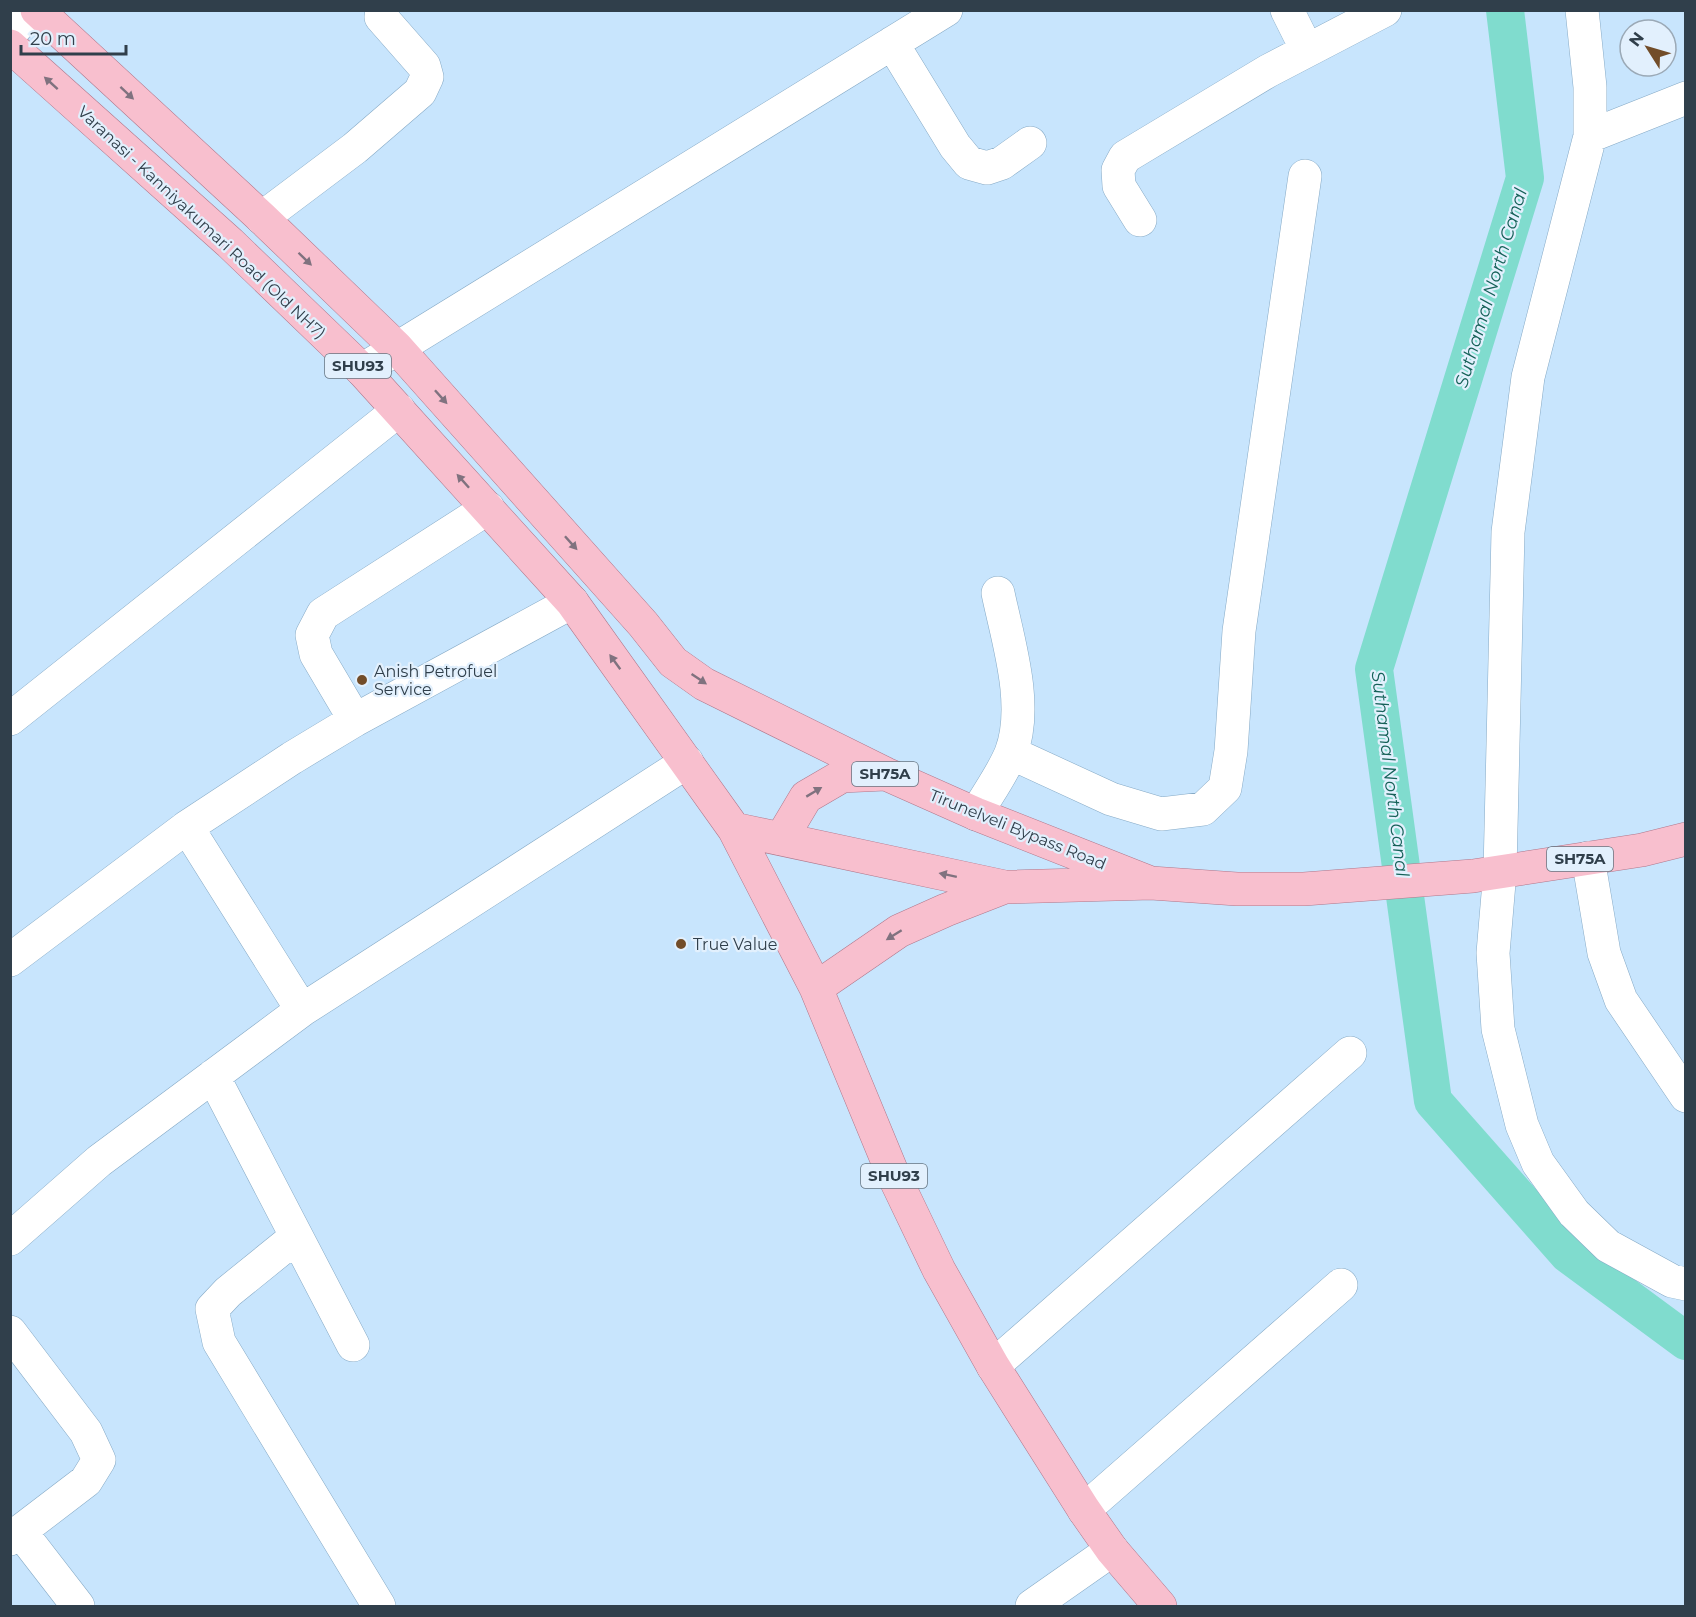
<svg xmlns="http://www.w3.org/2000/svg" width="1696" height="1617" font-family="Montserrat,sans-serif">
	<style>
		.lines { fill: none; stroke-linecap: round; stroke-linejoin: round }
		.canal { stroke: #80dcce; stroke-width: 38 }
		.minor-casing { stroke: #86aac6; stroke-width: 34 }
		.major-casing { stroke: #af778b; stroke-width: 34 }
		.minor { stroke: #fff; stroke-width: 33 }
		.major { stroke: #f8bfce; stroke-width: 33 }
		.oneway { fill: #80727f }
		.poi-dot { fill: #724d29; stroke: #e2f0fd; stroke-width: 2 }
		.labels { text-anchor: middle; stroke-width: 4.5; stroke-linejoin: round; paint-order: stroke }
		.shield { fill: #e2f0fd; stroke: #657480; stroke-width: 1.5 }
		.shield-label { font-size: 15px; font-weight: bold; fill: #303f4b }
		.street-label { font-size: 16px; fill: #303f4b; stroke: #e2f0fd }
		.poi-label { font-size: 16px; fill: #303f4b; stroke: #e2f0fd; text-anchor: start }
		.water-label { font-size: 18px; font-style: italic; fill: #156158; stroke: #e2f0fd }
	</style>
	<rect width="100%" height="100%" fill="#c8e5fd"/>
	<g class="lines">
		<!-- canal -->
		<path class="canal" d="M 1505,10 L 1525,178 L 1374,669 L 1433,1101 L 1568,1254 L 1686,1341"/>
		<defs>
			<path id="minor" d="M 1287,10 L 1307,50
				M 1582,10 L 1590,87 L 1590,136 L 1528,377 L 1508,532 L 1500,871 L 1493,953 L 1498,1029 L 1522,1125 L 1538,1163 L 1574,1213 L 1608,1246 L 1672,1281 L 1686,1284
				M 10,34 L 31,10
				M 892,43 L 955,146 L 969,163 L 987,168 L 1002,163 L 1030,143
				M 1590,136 L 1686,98
				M 262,218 L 355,148 L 420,92 L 427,77 L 424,66 L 381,17 L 382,10
				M 1140,220 L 1119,186 L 1118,170 L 1125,157 L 1268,71 L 1385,10
				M 362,370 L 946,10
				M 10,719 L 399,410
				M 355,720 L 316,654 L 312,635 L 323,614 L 488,508
				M 1011,753 L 1111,799 L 1161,814 L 1203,809 L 1225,788 L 1231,751 L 1239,631 L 1305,176
				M 976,814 C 987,795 1003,773 1011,753 C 1029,705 1008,641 998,593
				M 187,827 L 302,1010
				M 1588,858 L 1604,953 L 1621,1000 L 1686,1096
				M 10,960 L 187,827 L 292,758 L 355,720 L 572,602
				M 213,1076 L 353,1345
				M 296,1237 L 228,1292 L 212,1309 L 219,1342 L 379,1606
				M 10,1239 L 99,1161 L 302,1010 L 687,762
				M 10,1332 L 86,1432 L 99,1460 L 86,1481 L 10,1539
				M 993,1366 L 1350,1053
				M 1084,1510 L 1341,1285
				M 20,1531 L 78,1606
				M 1032,1606 L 1112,1550"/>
			<path id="major" d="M 37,10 L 262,218 L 397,348 L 643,624 L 673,662 L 704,684 L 886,774 L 976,814 L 1151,883
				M 10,46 L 230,243 L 362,370 L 572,602 L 734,829 L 816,988 L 892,1172 L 939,1270 L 993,1366 L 1084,1510 L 1112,1550 L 1160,1606
				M 734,829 L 1005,887 L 1151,883 L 1237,889 L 1304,889 L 1473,876 L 1642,850 L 1686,839
				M 781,839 L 806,797 L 842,776 L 885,774
				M 816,988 L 899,931 L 946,910 L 1005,887"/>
		</defs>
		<!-- minor casing -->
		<use href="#minor" class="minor-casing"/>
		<!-- major casing -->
		<use href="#major" class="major-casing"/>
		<!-- minor -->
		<use href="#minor" class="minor"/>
		<!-- major -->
		<use href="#major" class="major"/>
	</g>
	<!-- one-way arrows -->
	<defs><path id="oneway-solid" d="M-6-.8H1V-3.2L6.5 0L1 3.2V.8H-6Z" transform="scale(1.5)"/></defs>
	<g class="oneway">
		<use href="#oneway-solid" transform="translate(51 83) rotate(-138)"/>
		<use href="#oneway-solid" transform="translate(127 93) rotate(43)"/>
		<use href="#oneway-solid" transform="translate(305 259) rotate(44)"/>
		<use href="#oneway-solid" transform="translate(441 397) rotate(48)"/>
		<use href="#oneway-solid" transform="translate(463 481) rotate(-132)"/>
		<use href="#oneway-solid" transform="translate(571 543) rotate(48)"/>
		<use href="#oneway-solid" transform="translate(615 662) rotate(-126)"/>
		<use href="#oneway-solid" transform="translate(699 679) rotate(34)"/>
		<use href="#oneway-solid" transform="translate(814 792) rotate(-31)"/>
		<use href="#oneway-solid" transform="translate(948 875) rotate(-168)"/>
		<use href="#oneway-solid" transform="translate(894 935) rotate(148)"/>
	</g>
	<!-- markers -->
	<g class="poi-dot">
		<circle cx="362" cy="680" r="6"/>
		<circle cx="681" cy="944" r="6"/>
	</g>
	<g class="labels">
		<!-- shield labels -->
		<g class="shield">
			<rect x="325" y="354" width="66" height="24" rx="4.5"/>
			<rect x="852" y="762" width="66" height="24" rx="4.5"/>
			<rect x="1547" y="847" width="66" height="24" rx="4.5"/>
			<rect x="861" y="1164" width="66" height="24" rx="4.5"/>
		</g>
		<g class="shield-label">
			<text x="358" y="371">SHU93</text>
			<text x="885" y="779">SH75A</text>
			<text x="1580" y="864">SH75A</text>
			<text x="894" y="1181">SHU93</text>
		</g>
		<!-- street labels -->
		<g class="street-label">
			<text transform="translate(202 222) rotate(43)" y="6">Varanasi - Kanniyakumari Road (Old NH7)</text>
			<text transform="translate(1018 829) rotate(22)" y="6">Tirunelveli Bypass Road</text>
		</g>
		<!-- poi labels -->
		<g class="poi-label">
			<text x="374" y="677">Anish Petrofuel<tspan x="374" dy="18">Service</tspan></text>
			<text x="693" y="950">True Value</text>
		</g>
		<!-- water labels -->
		<g class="water-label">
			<text transform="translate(1491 288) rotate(-73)" y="6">Suthamal North Canal</text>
			<text transform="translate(1390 774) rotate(83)" y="6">Suthamal North Canal</text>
		</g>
	</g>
	<!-- border -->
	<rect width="1696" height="1617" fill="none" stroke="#303f4b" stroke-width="24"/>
	<!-- north arrow -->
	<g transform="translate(1648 48) rotate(307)"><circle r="28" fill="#e2f0fd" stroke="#9ba9b6" stroke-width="1.5"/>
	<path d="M0-4.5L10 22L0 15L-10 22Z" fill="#724d29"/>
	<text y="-9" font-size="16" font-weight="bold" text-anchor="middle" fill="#303f4b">N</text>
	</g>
	<!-- scale -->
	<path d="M21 45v9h105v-9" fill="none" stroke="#303f4b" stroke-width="3"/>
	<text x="30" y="45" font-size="18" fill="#303f4b" stroke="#e2f0fd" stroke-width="4.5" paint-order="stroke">20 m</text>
</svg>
